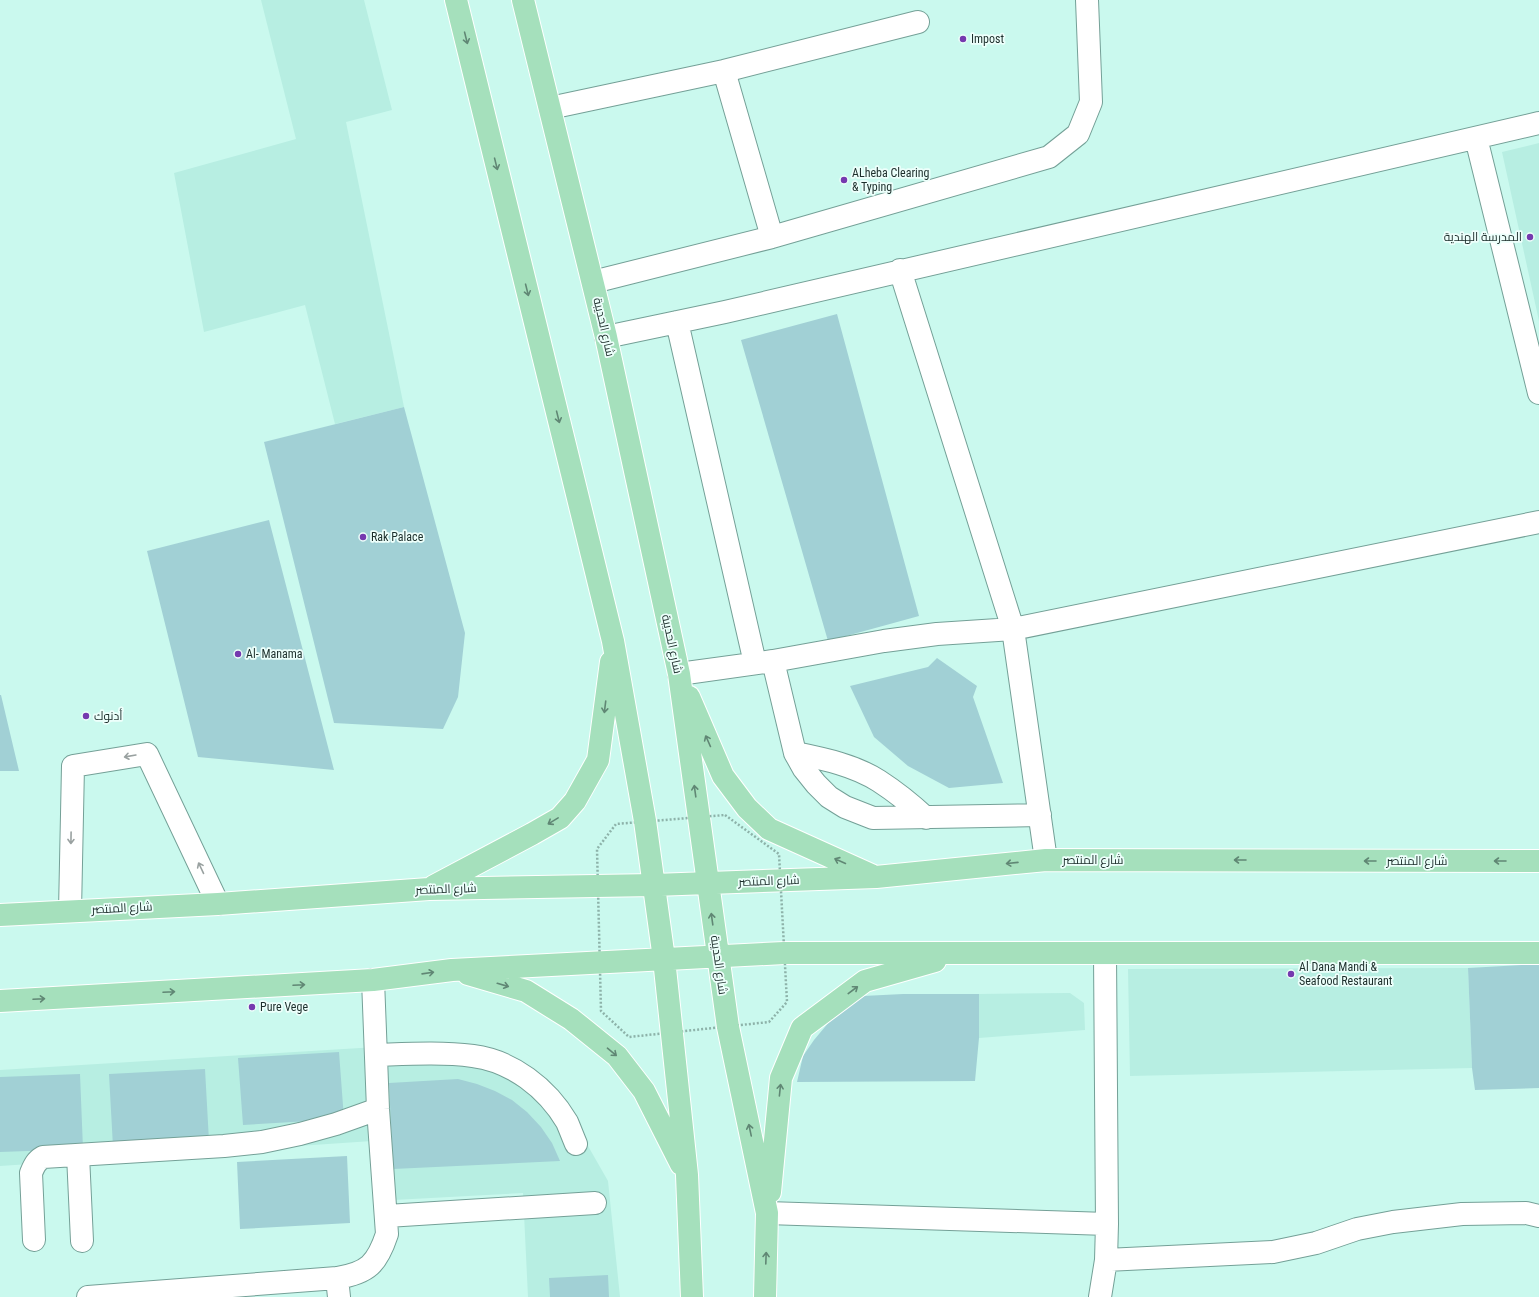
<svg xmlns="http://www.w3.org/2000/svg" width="1539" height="1297" font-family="'Roboto Condensed',Cairo,sans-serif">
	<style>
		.built { fill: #b7eee2 }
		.building { fill: #a1d0d5 }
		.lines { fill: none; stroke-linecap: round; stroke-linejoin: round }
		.minor-casing { stroke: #74a097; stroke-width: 24 }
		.major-casing { stroke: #fff; stroke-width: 24 }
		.path { stroke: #8db2a9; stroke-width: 2.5; stroke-dasharray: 2 2; stroke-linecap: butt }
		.minor { stroke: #fff; stroke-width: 22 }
		.major { stroke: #a5e0bc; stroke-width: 22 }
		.oneway { stroke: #608774 }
		.oneway2 { stroke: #99a1a0 }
		.poi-dot { fill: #7539af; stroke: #edfffb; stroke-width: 1.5 }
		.labels { text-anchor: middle; stroke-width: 3.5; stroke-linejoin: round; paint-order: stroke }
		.poi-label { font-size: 12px; fill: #1c2e2b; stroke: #edfffb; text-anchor: start }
		.street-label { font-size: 12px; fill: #1c2e2b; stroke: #edfffb }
	</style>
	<rect width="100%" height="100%" fill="#caf9ee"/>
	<!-- built -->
	<path class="built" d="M 261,0 L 364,0 L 392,110 L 346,122 L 404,407 L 335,424 L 305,305 L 204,332 L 174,173 L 296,139 Z
		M 1539,143 L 1539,321 L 1502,152 Z
		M 1468,968 L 1472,1068 L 1130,1076 L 1128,969 Z
		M 1070,993 L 1084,1003 L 1085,1030 L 979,1038 L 979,994 Z
		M 393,1046 L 460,1053 L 568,1111 L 608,1181 L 620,1297 L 528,1297 L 523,1193 L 375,1201 L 372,1141 L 0,1166 L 0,1070 Z"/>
	<!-- building -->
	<path class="building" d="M 837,314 L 919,616 L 828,641 L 741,340 Z
		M 404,407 L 465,633 L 458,697 L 443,729 L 334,723 L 264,442 Z
		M 269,520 L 334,770 L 198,757 L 147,551 Z
		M 937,658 L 977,686 L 973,697 L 1003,783 L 949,788 L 908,766 L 874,737 L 850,686 L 928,667 Z
		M 0,695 L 1,695 L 19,771 L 0,771 Z
		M 1539,964 L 1539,1088 L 1475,1090 L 1472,1068 L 1468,968 Z
		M 903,994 L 979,994 L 979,1038 L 975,1081 L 797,1082 L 803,1056 L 814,1040 L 840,1009 L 863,996 Z
		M 339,1052 L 344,1119 L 243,1125 L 238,1058 Z
		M 205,1069 L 209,1141 L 113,1147 L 109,1074 Z
		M 80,1074 L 83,1149 L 0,1152 L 0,1077 Z
		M 458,1079 L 477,1084 L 495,1091 L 512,1100 L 527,1112 L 541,1127 L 552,1143 L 560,1161 L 393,1169 L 389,1083 Z
		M 347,1156 L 350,1223 L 240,1229 L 237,1162 Z
		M 608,1275 L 609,1297 L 550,1297 L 549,1278 Z"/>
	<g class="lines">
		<defs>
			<path id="minor" d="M 724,71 L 772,237
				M 550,108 L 724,71 L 918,22
				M 1476,138 L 1539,393
				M 900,270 L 1013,629 L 1046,860
				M 593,282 L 772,237 L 1049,157 L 1078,134 L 1091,102 L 1087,0
				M 677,322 L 755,663
				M 606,337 L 725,312 L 1539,123
				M 773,661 L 795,753 L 804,769 L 816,784 L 829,797 L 845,807 L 873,818 L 1040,815
				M 679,674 L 773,661 L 884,641 L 937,634 L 1013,629 L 1539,522
				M 795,753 C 824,759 854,765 879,781 C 896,792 911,804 926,818
				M 70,911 L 73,766 L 147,754 L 218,904
				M 376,1055 C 408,1054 441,1052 473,1056 C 512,1061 547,1088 567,1122 C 570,1129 573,1137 576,1144
				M 78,1155 L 82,1241
				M 767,1213 L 1107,1224
				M 387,1216 L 595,1203
				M 34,1240 L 31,1173 C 34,1166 36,1161 43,1157 L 224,1146 L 262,1142 L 300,1134 L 336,1124 L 378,1109
				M 1106,1260 L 1273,1252 L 1316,1243 L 1357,1229 L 1393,1222 L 1462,1214 L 1526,1213 L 1539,1216
				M 337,1278 L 339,1297
				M 88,1297 L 337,1278 C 368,1273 377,1264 387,1234 L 378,1109 L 373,980
				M 1100,1297 L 1106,1260 L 1107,1224 L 1105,954"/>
			<path id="major" d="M 456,0 L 613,641 L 645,821 L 664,959 L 687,1175 L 692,1297
				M 523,0 L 606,337 L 679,674 L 728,1027 L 767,1213 L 765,1297
				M 689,697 L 723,776 L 747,808 L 769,829 L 871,875
				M 434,886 L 532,834 L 560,818 L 575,801 L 598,760 L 611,662
				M 0,915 L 218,904 L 429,889 L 654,885 L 876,877 L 1046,860 L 1539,861
				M 468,974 L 526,991 L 571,1019 L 617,1056 L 644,1091 L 681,1164
				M 0,1001 L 373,980 L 452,970 L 784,953 L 1539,953
				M 770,1192 L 781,1078 L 802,1028 L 865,981 L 935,961"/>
		</defs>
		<!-- minor casing -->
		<use href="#minor" class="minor-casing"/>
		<!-- major casing -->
		<use href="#major" class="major-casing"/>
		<!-- path -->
		<path class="path" d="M 725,815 L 779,854 L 787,1002 L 769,1022 L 629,1037 L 601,1011 L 597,849 L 616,824 Z"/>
		<!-- minor -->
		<use href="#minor" class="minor"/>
		<!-- major -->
		<use href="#major" class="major"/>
	</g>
	<!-- one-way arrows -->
	<defs><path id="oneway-shaft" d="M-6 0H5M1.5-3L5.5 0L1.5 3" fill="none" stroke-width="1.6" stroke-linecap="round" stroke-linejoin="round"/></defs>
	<g class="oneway">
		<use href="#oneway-shaft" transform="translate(466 38) rotate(76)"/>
		<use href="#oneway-shaft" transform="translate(496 164) rotate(76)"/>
		<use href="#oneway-shaft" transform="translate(527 290) rotate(76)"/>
		<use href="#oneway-shaft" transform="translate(558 417) rotate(76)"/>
		<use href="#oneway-shaft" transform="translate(605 707) rotate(97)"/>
		<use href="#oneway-shaft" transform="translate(708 741) rotate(-114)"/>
		<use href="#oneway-shaft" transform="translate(695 791) rotate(-98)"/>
		<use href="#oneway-shaft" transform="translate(553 821) rotate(149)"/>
		<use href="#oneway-shaft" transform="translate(1240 860) rotate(-180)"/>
		<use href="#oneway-shaft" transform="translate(840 861) rotate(-156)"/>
		<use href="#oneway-shaft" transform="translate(1370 861) rotate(-180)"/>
		<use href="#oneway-shaft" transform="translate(1500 861) rotate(-180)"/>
		<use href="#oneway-shaft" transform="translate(1012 863) rotate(174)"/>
		<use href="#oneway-shaft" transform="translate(712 919) rotate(-98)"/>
		<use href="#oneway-shaft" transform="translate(428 973) rotate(-8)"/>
		<use href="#oneway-shaft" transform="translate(299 985) rotate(-3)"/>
		<use href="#oneway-shaft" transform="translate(503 985) rotate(16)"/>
		<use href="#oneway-shaft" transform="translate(853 990) rotate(-37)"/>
		<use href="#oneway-shaft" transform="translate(169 992) rotate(-3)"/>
		<use href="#oneway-shaft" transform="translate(39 999) rotate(-3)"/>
		<use href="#oneway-shaft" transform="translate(612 1052) rotate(40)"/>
		<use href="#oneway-shaft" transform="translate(780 1090) rotate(-84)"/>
		<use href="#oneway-shaft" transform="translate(750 1130) rotate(-102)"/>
		<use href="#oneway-shaft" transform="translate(766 1258) rotate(-88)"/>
	</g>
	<g class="oneway2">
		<use href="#oneway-shaft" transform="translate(130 756) rotate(170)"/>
		<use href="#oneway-shaft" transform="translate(71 838) rotate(91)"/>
		<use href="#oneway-shaft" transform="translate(201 868) rotate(-115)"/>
	</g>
	<!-- markers -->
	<g class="poi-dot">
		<circle cx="963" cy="39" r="4"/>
		<circle cx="844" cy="180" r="4"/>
		<circle cx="1530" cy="237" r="4"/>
		<circle cx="363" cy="537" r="4"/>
		<circle cx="238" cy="654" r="4"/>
		<circle cx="86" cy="716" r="4"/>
		<circle cx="1291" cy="974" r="4"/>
		<circle cx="252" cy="1007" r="4"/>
	</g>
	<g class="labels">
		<!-- poi labels -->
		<g class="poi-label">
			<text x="971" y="43">Impost</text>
			<text x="852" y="177">ALheba Clearing<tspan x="852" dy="14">&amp; Typing</tspan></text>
			<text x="1522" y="241" text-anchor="end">المدرسة الهندية</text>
			<text x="371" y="541">Rak Palace</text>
			<text x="246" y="658">Al- Manama</text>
			<text x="94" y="720">أدنوك</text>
			<text x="1299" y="971">Al Dana Mandi &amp;<tspan x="1299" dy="14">Seafood Restaurant</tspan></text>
			<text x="260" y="1011">Pure Vege</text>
		</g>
		<!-- street labels -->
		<g class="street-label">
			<text transform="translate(604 327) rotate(77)" y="4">شارع الحديبة</text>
			<text transform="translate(672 644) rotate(78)" y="4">شارع الحديبة</text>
			<text x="1093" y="864">شارع المنتصر</text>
			<text x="1417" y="865">شارع المنتصر</text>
			<text transform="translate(769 881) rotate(-2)" y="4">شارع المنتصر</text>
			<text transform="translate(446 889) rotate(-2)" y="4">شارع المنتصر</text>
			<text transform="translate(122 908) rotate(-3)" y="4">شارع المنتصر</text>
			<text transform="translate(719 965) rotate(82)" y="4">شارع الحديبة</text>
		</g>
	</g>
</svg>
